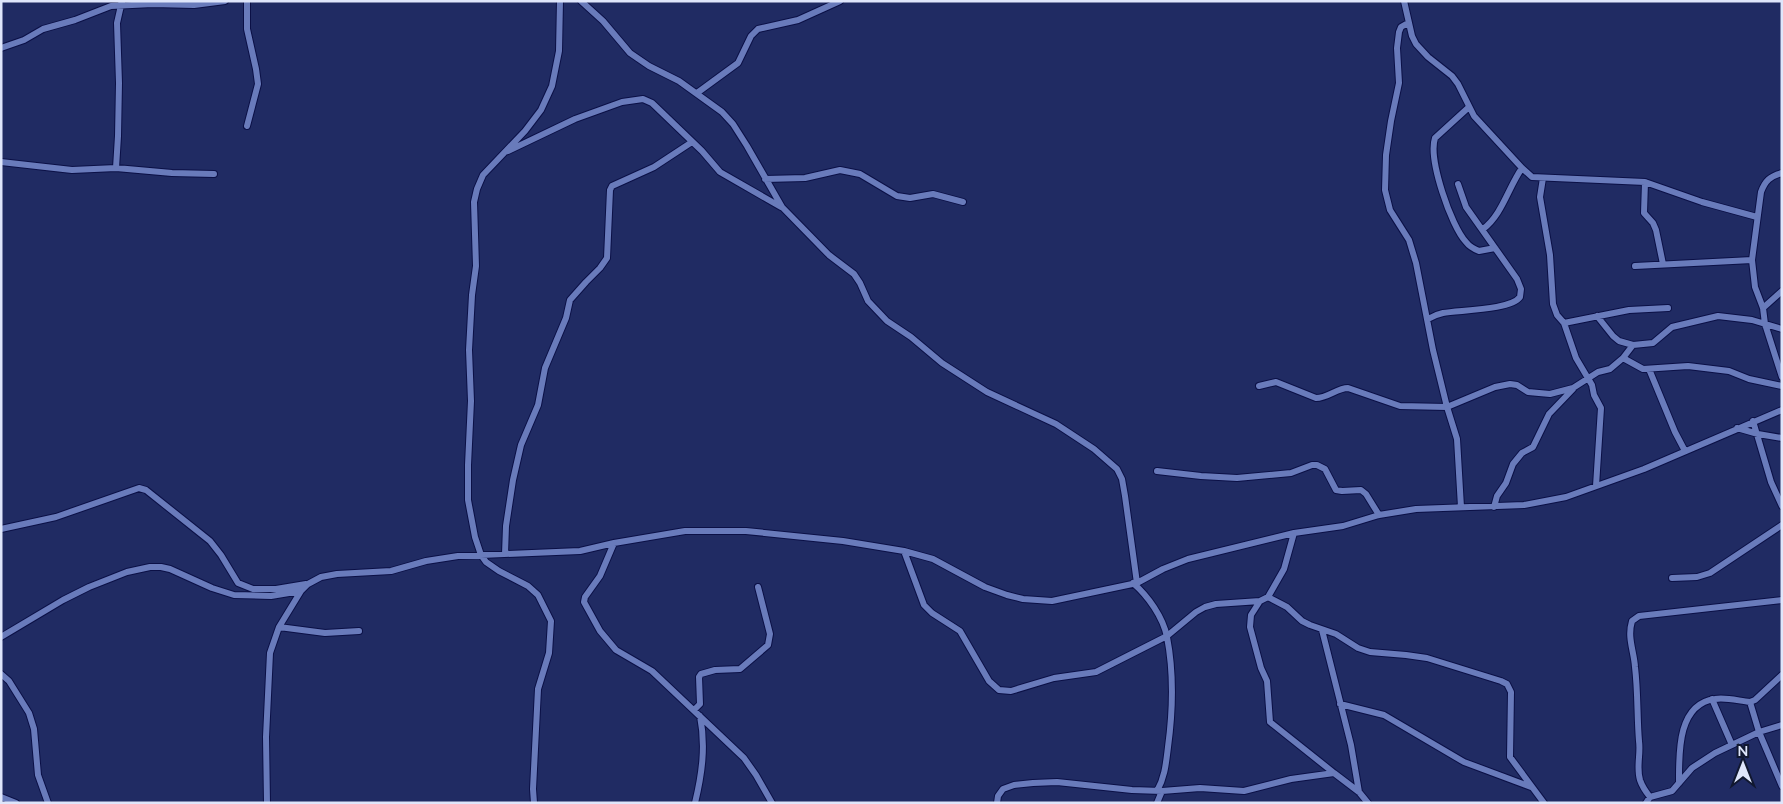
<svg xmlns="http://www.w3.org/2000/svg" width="1783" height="804" font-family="Lato,sans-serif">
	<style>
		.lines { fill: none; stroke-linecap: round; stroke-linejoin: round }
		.street-casing { stroke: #0b1046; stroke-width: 8 }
		.street { stroke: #697bbb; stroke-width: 6 }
	</style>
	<rect width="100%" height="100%" fill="#202b63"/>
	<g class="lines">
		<defs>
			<path id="street" d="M 247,1 L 247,29 L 256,69 L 258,84 L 247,126
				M 581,1 L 603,21 L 630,53 L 649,66 L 679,81 L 722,112 L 733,124 L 747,146 L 782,207 L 829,255 L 854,274 L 860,283 L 868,301 L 887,321 L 911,337 L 942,363 L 987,392 L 1056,424 L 1094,449 L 1117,469 L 1122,479 L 1125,496 L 1137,583
				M 1404,1 L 1412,36 L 1416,44 L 1428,57 L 1452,76 L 1458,84 L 1474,116 L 1522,168 L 1532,177 L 1645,182 L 1702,202 L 1757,217
				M 1408,23 L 1401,27 L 1399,32 L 1397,48 L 1399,83 L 1391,121 L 1386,155 L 1385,190 L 1390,210 L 1409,240 L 1416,263 L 1433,350 L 1447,407 L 1457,439 L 1461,507
				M 1,48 L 24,40 L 43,29 L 75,20 L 111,6 L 153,4 L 194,5 L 225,1
				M 697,93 L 738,63 L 751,36 L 758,29 L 798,20 L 840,1
				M 1469,107 L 1435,138 C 1428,159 1451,226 1466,242 C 1469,246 1474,249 1479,251 L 1495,248
				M 508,151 L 575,119 L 622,102 L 643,99 L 652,103 L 702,151 L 720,172 L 781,207
				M 1,162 L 72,170 L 116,168 L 118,136 L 119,83 L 117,23 L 122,1
				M 116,168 L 172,173 L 214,174
				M 1782,173 C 1770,176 1765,181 1761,192 L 1752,260 L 1755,287 L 1763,308 L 1765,324 L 1782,377
				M 1543,178 L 1540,197 L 1550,255 L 1553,304 L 1557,315 L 1564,323 L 1576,358 L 1592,385 L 1594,395 L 1601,408 L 1596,486
				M 765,179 L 805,178 L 840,170 L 860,174 L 897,196 L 910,198 L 933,194 L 963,202
				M 1645,182 L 1644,213 L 1653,223 L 1656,230 L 1663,264
				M 1483,229 C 1502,215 1508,188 1522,168
				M 1635,266 L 1752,260
				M 1763,308 L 1782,291
				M 1597,316 L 1613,336 L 1619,341 L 1633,345 L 1653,343 L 1672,327 L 1718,316 L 1752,320 L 1782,329
				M 1428,319 C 1433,316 1438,314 1443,313 C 1460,310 1511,310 1520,297 L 1521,289 L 1517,279 L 1466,207 L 1458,184
				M 1564,323 L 1629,310 L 1668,308
				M 1623,358 L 1643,369 L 1688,366 L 1729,371 L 1749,379 L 1782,386
				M 1649,369 L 1675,432 L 1685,451
				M 1259,386 L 1276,382 L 1316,398 C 1328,398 1337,388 1348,388 L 1400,406 L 1447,407 L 1495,387 L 1510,384 L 1517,385 L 1528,392 L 1550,394 L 1573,388 L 1598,372 L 1610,369 L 1623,358 L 1633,345
				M 1753,421 L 1771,482 L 1782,506
				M 1737,428 L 1758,434 L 1782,438
				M 1157,471 L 1201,476 L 1237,478 L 1291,473 L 1312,465 L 1317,465 L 1325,469 L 1336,490 L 1342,491 L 1361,490 L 1366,494 L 1379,515
				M 1494,507 L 1497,496 L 1506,483 L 1513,464 L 1522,453 L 1533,447 L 1549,414 L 1573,389
				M 1,529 L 56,517 L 139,488 L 146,490 L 210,541 L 221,555 L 238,583 L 253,589 L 276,589 L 306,584
				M 614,543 L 600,576 L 585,597 L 584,602 L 600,631 L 616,650 L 652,671 L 744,758 L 756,775 L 772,803
				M 904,551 L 924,605 L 932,613 L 960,631 L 989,681 L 999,690 L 1011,691 L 1054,678 L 1096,672 L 1167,636 L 1196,612 L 1205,607 L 1216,604 L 1260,601 L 1268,597 L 1284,569 L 1294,533
				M 505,554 L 506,526 L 513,480 L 521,445 L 538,405 L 545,368 L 566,318 L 570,300 L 586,282 L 600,268 L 607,258 L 610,190 L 612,186 L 654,167 L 692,142
				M 1672,578 L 1697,577 L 1710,573 L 1782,525
				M 1133,583 C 1148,596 1163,617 1167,637 C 1174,673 1173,710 1168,747 C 1166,763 1165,777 1157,791
				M 1268,597 L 1287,607 L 1302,621 L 1310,625 L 1336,634 L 1358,648 L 1370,652 L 1406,655 L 1427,658 L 1501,681 L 1507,684 L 1511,692 L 1510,757 L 1544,803
				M 1260,601 L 1251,615 L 1250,627 L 1261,668 L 1267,681 L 1270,722 L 1334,773
				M 279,627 L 325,633 L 359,631
				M 1322,630 L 1351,745 L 1359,792
				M 1,637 L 63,600 L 89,587 L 127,572 L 150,567 L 161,567 L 170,569 L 212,588 L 234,595 L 271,596 L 301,591 L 308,584 L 321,577 L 337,574 L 391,571 L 426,561 L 458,556 L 580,551 L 614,543 L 685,531 L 746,531 L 843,541 L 904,551 L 933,559 L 985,587 L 1007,595 L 1023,599 L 1052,601 L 1137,583 L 1163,569 L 1188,559 L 1294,533 L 1343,526 L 1379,515 L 1416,509 L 1524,505 L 1566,497 L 1644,469 L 1782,410
				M 1,674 L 9,681 L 29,713 L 34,729 L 38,775 L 48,803
				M 1712,699 L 1732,745
				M 1750,702 L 1759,732 L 1782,786
				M 1340,704 L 1384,715 L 1464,762 L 1531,787
				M 694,710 L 700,704 L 699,677 L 701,674 L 715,670 L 740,669 L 768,645 L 770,634 L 758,587
				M 1679,783 C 1679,754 1677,704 1715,699 C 1726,697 1739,701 1750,702 L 1755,700 L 1782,675
				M 1,797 L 16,803
				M 1650,797 C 1646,792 1642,786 1640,780 C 1636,767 1641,754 1639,741 C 1637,717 1638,692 1635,667 C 1634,651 1627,638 1632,621 L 1639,616 L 1782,600
				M 267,803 L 266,737 L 270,653 L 279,627 L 301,591
				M 534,803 L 533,789 L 538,689 L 549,653 L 551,621 L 538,595 L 528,586 L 499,571 L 486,562 L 481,555 L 475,537 L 468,500 L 468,465 L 471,401 L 469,350 L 472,295 L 476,266 L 474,202 L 477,189 L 483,175 L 525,131 L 541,110 L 552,86 L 559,51 L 560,1
				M 695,803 C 702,774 706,746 700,716
				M 997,803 L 998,796 L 1003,789 L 1014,785 L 1033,783 L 1057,782 L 1132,790 L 1162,791 L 1200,788 L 1244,791 L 1291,779 L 1334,773 L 1359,792 L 1368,803
				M 1157,803 L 1162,791
				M 1646,803 L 1650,797 L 1672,791 L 1692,768 L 1715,753 L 1759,732 L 1782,725"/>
		</defs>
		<!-- street casing -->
		<use href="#street" class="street-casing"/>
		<!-- street -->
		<use href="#street" class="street"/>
	</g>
	<!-- border -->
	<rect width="1783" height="804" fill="none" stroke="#dfe6fb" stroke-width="5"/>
	<!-- north arrow -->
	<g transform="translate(1743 764)" stroke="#111830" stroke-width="4" paint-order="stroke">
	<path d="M0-4L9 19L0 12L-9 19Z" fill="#dfe6fb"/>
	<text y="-8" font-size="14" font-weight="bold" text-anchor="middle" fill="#dfe6fb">N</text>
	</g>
</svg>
